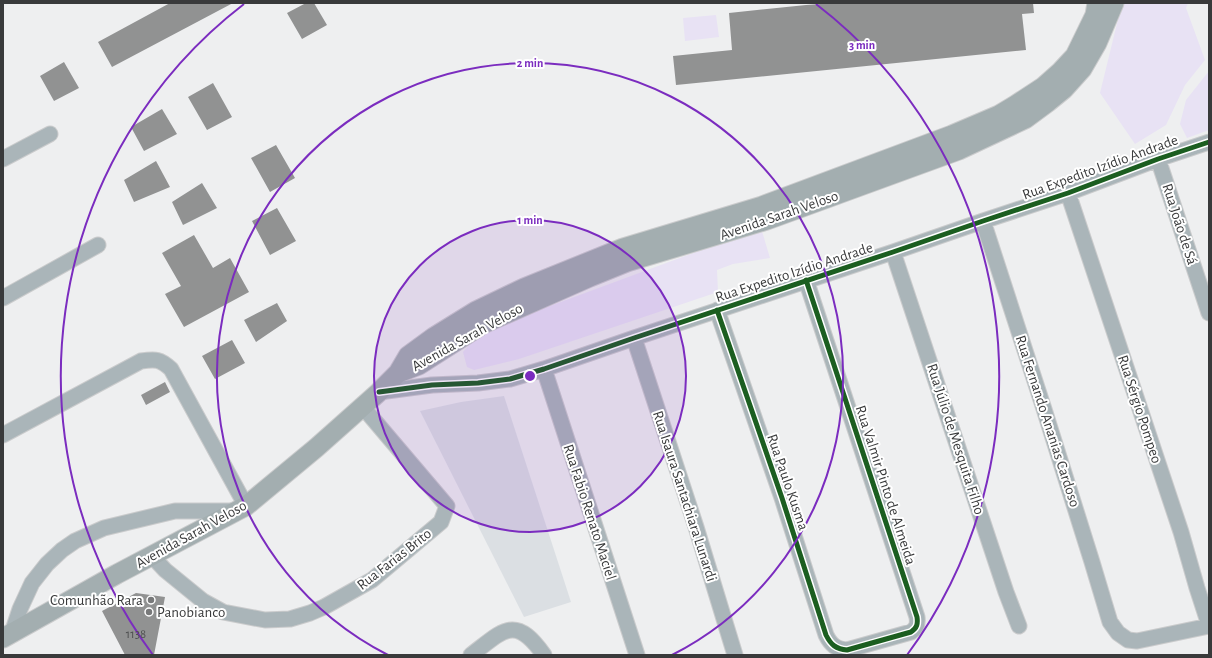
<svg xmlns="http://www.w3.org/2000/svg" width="1212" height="658" font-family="'Alegreya Sans',sans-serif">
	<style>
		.built { fill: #dbdfe3 }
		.green { fill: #e8e2f4 }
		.building { fill: #919292 }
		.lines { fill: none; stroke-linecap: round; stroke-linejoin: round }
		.minor-casing { stroke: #cacbcc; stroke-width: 17 }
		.major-casing { stroke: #cacbcc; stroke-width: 21 }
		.minor { stroke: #aab5b9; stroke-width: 15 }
		.major { stroke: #a3aeb0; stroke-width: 19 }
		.cycleway-casing { stroke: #fff; stroke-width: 8 }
		.cycleway { stroke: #1b5e20; stroke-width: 5 }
		.ring { fill: none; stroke: #7b2cbf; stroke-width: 2 }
		.poi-dot { fill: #78797a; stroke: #fff; stroke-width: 1.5 }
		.labels { text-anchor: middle; stroke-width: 4; stroke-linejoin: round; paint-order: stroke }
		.number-label { font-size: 13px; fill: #4f5051 }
		.street-label { font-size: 15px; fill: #393a3b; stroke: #fff }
		.poi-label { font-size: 15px; fill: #393a3b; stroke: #fff; text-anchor: end }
		.centre { fill: #7b2cbf; stroke: #fff; stroke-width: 2 }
		.ring-label { font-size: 12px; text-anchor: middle; font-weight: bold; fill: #7b2cbf; stroke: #fff; stroke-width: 4; stroke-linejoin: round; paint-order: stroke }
	</style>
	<rect width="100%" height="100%" fill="#eeeff0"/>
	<!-- built -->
	<path class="built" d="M 504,396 L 571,602 L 524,617 L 420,411 L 461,402 Z"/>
	<!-- green -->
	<path class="green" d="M 1122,3 L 1188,3 L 1186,8 L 1205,60 L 1185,85 L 1166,125 L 1135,144 L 1100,93 Z
		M 716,15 L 719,37 L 685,41 L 683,18 Z
		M 1209,71 L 1209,130 L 1187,138 L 1180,124 L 1186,100 Z
		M 761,228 L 770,258 L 733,264 L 717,270 L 718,292 L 519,359 L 474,370 L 467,367 L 463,352 L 482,331 Z"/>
	<!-- building -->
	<path class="building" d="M 170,3 L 233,3 L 112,67 L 98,42 Z
		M 306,3 L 314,3 L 327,25 L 302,39 L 287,13 Z
		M 834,3 L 1033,3 L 1034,13 L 1022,14 L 1026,50 L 676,85 L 673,56 L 732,50 L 729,13 L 806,5 Z
		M 64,62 L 79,88 L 54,101 L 40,76 Z
		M 213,83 L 232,117 L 207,130 L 188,97 Z
		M 162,109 L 177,134 L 144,151 L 131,127 Z
		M 276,145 L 295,178 L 270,192 L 251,158 Z
		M 156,161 L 170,187 L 134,202 L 124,180 Z
		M 202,183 L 217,208 L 183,225 L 172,202 Z
		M 277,208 L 296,241 L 270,255 L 252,221 Z
		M 194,235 L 213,268 L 230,258 L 249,292 L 184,327 L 165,294 L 181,286 L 162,253 Z
		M 277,303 L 287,321 L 256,342 L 244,320 Z
		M 232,340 L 245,363 L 215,379 L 202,356 Z
		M 165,382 L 170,392 L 146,405 L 141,395 Z
		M 136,593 L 165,597 L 154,655 L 125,655 L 102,611 Z"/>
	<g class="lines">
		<defs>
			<path id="minor" d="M 3,159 L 50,134
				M 1158,159 L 1209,313
				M 1068,193 L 1181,532 L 1197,588 L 1209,625
				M 983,221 L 1044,409 L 1092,562 L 1110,622 L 1118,633 L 1128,640 L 1137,641 L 1209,626
				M 893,252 L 1006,592 L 1019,626
				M 3,298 L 98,245
				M 717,310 L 782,498 L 826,635 C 831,645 836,649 847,650 L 911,632 C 917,628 918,624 917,617 L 806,280
				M 634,338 L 696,527 L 735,655
				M 544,369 L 637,655
				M 379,392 L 432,385 L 478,383 L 510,379 L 544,369 L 634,338 L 893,252 L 983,221 L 1068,193 L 1158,159 L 1209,142
				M 3,435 L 141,361 C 156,359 160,359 171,369 L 246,506
				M 152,556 L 165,570 L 203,601 L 223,612 L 265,620 L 290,619 L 310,613 L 324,607 L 372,580 L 441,522 L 447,506 L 362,406
				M 12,633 L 20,609 L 32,583 L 47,564 L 62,550 L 75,541 L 104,528 L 175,511 L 237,511
				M 471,655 C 504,630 515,614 544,655"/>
			<path id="major" d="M 398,373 L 419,365 L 483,324 L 590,277 L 627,262 L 767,220 L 959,150 L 1025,119 L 1048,102 L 1064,89 L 1082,69 L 1097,43 L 1114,3
				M 3,638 L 117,574 L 246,506 L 316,448 L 379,392 L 398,373 L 408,356 L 434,337 L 476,311 L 524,288 L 623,248 L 762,206 L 952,135 L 999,115 L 1014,106 L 1043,87 L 1061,71 L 1075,56 L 1095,15 L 1097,3"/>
		</defs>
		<!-- minor casing -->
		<use href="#minor" class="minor-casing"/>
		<!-- major casing -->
		<use href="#major" class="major-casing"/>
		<!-- minor -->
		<use href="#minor" class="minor"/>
		<!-- major -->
		<use href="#major" class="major"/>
		<defs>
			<path id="cycleway" d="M 717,310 L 782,498 L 826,635 C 831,645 836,649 847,650 L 911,632 C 917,628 918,624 917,617 L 806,280
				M 379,392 L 432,385 L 478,383 L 510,379 L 544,369 L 634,338 L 893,252 L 983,221 L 1068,193 L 1158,159 L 1209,142"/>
		</defs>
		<!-- cycleway casing -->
		<use href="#cycleway" class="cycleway-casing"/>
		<!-- cycleway -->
		<use href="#cycleway" class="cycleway"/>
	</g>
	<!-- distance rings -->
	<circle cx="530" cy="376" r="156" fill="#7b2cbf" fill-opacity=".12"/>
	<g class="ring">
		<circle cx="530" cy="376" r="156"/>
		<path d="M388 655A313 313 0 1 1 672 655"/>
		<path d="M153 655A469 469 0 0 1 244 4M816 4A469 469 0 0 1 907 655"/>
	</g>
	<!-- markers -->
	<g class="poi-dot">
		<circle cx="151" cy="600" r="4"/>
		<circle cx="149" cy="612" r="4"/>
	</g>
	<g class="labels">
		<!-- number labels -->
		<g class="number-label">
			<text x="136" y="638">1138</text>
		</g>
		<!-- street labels -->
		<g class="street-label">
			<text transform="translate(1100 167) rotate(-20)" y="5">Rua Expedito Izídio Andrade</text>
			<text transform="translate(779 215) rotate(-19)" y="5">Avenida Sarah Veloso</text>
			<text transform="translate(1180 224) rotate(72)" y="5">Rua João de Sá</text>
			<text transform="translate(794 272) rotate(-18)" y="5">Rua Expedito Izídio Andrade</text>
			<text transform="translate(467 337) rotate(-29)" y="5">Avenida Sarah Veloso</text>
			<text transform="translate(1140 409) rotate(72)" y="5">Rua Sérgio Pompeo</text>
			<text transform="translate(1048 421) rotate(72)" y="5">Rua Fernando Ananias Cardoso</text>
			<text transform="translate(956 439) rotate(72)" y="5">Rua Júlio de Mesquita Filho</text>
			<text transform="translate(788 482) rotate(71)" y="5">Rua Paulo Kusma</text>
			<text transform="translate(886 485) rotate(72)" y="5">Rua Valmir Pinto de Almeida</text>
			<text transform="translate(685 496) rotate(72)" y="5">Rua Isaura Santachiara Lunardi</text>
			<text transform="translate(590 512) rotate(72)" y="5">Rua Fabio Renato Maciel</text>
			<text transform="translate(191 534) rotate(-29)" y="5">Avenida Sarah Veloso</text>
			<text transform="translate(394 559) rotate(-38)" y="5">Rua Farias Brito</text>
		</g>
		<!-- poi labels -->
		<g class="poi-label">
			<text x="143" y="605">Comunhão Rara</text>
			<text x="157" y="617" text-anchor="start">Panobianco</text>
		</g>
	</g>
	<circle cx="530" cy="376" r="6" class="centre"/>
	<g class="ring-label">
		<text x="862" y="49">3 min</text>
		<text x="530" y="67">2 min</text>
		<text x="530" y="224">1 min</text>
	</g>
	<!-- border -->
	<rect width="1212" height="658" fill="none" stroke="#393a3b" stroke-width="8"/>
</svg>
